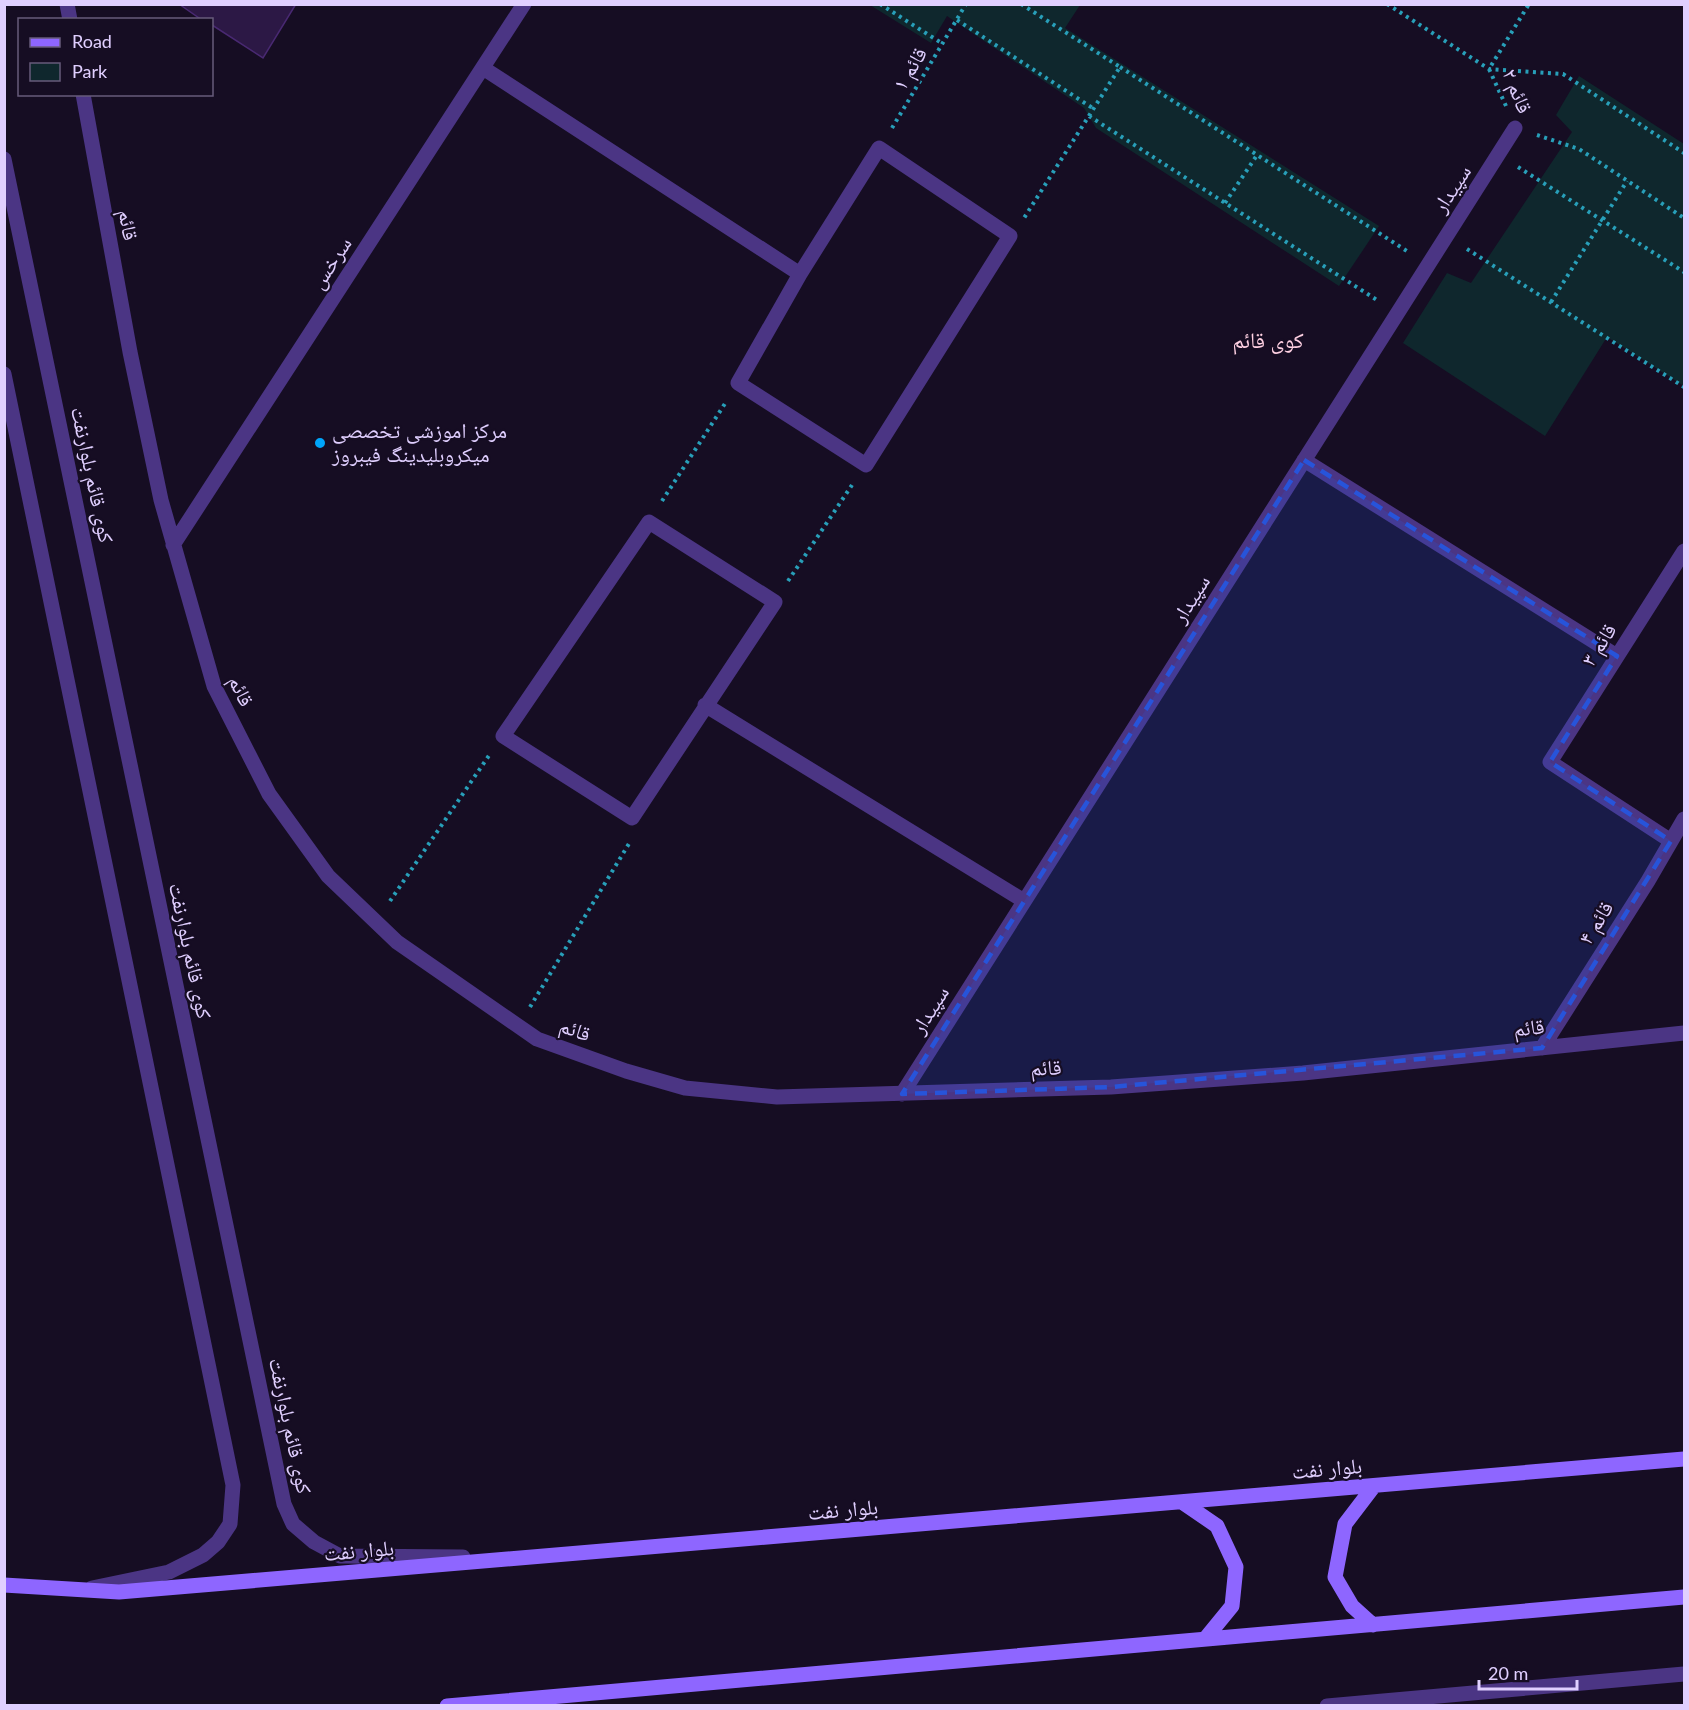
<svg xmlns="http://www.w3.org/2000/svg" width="1689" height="1710" font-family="Lato,'Noto Naskh Arabic',sans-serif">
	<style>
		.green { fill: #0f272d }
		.building { fill: #2c1845; stroke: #492972; stroke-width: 1.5 }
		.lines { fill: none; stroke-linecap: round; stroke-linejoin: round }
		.path { stroke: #289fb9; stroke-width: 4; stroke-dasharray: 3 4.5; stroke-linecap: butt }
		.service { stroke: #4b3584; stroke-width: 15 }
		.minor { stroke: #4b3584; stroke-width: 15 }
		.tertiary { stroke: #4b3584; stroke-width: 15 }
		.secondary { stroke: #8e66ff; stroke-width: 15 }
		.marked { fill: #2754da; fill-opacity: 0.2; stroke: #2754da; stroke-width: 4.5; stroke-dasharray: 12 8; stroke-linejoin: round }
		.poi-dot { fill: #00a5fa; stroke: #160d23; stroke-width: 2 }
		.labels { text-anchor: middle; stroke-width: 4.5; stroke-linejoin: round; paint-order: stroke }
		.street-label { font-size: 21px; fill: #e0cfff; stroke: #160d23 }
		.poi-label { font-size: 21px; fill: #e0cfff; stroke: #160d23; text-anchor: start }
		.neighbourhood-label { font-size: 22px; fill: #ffd1e3; stroke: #160d23 }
	</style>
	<rect width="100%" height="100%" fill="#160d23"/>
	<!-- green -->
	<path class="green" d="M 870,5 L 1080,5 L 1065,28 L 1379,226 L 1339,286 L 1096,128 L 1084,108 L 947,16 L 931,43 Z
		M 1579,76 L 1684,144 L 1684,386 L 1607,337 L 1545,436 L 1403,343 L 1447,273 L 1471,283 L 1572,132 L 1556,115 Z"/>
	<!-- building -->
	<path class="building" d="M 179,4 L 296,4 L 263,58 L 212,25 L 212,20 L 202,20 Z"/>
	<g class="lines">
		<!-- path -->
		<path class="path" d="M 880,4 L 943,44
			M 1021,4 L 1120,67 L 1024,218
			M 1387,4 L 1489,69 L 1563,74 L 1684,153
			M 957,20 L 1094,109
			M 1120,67 L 1410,253
			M 1506,106 L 1489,69 L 1529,4
			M 1089,116 L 1377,300
			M 892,128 L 966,4
			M 1537,135 L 1579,149 L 1684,218
			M 1518,167 L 1684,272
			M 1225,203 L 1257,155
			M 1467,249 L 1684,387
			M 1551,302 L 1627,181
			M 662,501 L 726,402
			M 788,581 L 852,485
			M 390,901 L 490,754
			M 530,1007 L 630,842"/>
		<!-- service -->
		<path class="service" d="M 1327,1706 L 1684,1674"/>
		<!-- minor -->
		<path class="minor" d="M 67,4 L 70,20
			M 483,68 L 800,274
			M 83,94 L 130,352 L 161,500 L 214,686 L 269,794 L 328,876 L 397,942 L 537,1039 L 626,1071 L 685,1088 L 777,1097 L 1111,1087 L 1303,1073 L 1684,1033
			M 879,148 L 1010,236 L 866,465 L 738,383 L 800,274 Z
			M 1304,460 L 1617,656
			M 649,522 L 775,602 L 632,818 L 503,736 Z
			M 173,545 L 524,4
			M 705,705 L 1024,901
			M 1671,841 L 1550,762 L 1684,551
			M 1542,1048 L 1648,881 L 1684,819
			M 902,1094 L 1515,128"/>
		<!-- tertiary -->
		<path class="tertiary" d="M 4,159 L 284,1504 L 293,1524 L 314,1542 L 340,1556 L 463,1557
			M 4,374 L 233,1485 L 230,1524 L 218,1542 L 203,1555 L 169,1572 L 92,1588"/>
		<!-- secondary -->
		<path class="secondary" d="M 1182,1502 L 1217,1526 L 1236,1567 L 1232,1606 L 1205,1639
			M 4,1585 L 119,1592 L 1684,1459
			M 1373,1625 L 1352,1606 L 1335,1577 L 1345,1524 L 1374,1486
			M 447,1706 L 1684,1597"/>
	</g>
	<!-- marked area -->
	<path class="marked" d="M 1304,460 L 1617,656 L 1550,762 L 1671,841 L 1542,1048 L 1111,1087 L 902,1094 Z"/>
	<!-- markers -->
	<circle class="poi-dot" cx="320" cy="443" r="6"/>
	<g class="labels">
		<!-- street labels -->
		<g class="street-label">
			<text transform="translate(910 69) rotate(-59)" y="7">قائم ۱</text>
			<text transform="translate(1517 91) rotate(68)" y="7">قائم ۲</text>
			<text transform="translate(1452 189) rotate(-57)" y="7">سپیدار</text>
			<text transform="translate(128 225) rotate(80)" y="7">قائم</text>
			<text transform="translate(331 263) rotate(-57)" y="7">سرخس</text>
			<text transform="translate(92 475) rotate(78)" y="7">کوی قائم بلوارنفت</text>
			<text transform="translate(1191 599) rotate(-58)" y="7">سپیدار</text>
			<text transform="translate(1599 645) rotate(-57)" y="7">قائم ۳</text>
			<text transform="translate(241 691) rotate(65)" y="7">قائم</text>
			<text transform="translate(1596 923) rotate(-58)" y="7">قائم ۴</text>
			<text transform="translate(190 951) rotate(78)" y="7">کوی قائم بلوارنفت</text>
			<text transform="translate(930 1010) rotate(-58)" y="7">سپیدار</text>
			<text transform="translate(1529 1028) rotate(-6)" y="7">قائم</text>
			<text transform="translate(575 1030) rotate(20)" y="7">قائم</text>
			<text transform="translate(1046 1068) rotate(-2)" y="7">قائم</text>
			<text transform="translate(290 1426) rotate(78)" y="7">کوی قائم بلوارنفت</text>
			<text transform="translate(1327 1469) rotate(-5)" y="7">بلوار نفت</text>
			<text transform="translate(843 1510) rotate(-5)" y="7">بلوار نفت</text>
			<text transform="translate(359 1551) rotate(-5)" y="7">بلوار نفت</text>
		</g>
		<!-- poi labels -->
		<g class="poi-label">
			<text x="332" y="438">مرکز اموزشی تخصصی<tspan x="332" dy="24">میکروبلیدینگ فیبروز</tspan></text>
		</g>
		<!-- neighbourhood labels -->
		<g class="neighbourhood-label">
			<text x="1268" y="348">کوی قائم</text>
		</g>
	</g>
	<!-- border -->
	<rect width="1689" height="1710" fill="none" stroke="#e0cfff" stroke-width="12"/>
	<!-- legend -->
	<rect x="18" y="18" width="195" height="78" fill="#160d23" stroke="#675b7b" stroke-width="1.5"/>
	<rect x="30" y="38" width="30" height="9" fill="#8e66ff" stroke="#675b7b" stroke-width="1.5"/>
	<text x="72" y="48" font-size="18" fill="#e0cfff">Road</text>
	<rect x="30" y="63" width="30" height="18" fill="#0f272d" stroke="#675b7b" stroke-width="1.5"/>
	<text x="72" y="78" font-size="18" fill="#e0cfff">Park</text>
	<!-- scale -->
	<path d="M1479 1680v9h98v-9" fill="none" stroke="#e0cfff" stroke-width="3"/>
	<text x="1488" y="1680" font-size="18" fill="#e0cfff" stroke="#160d23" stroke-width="4.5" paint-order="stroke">20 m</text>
</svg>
